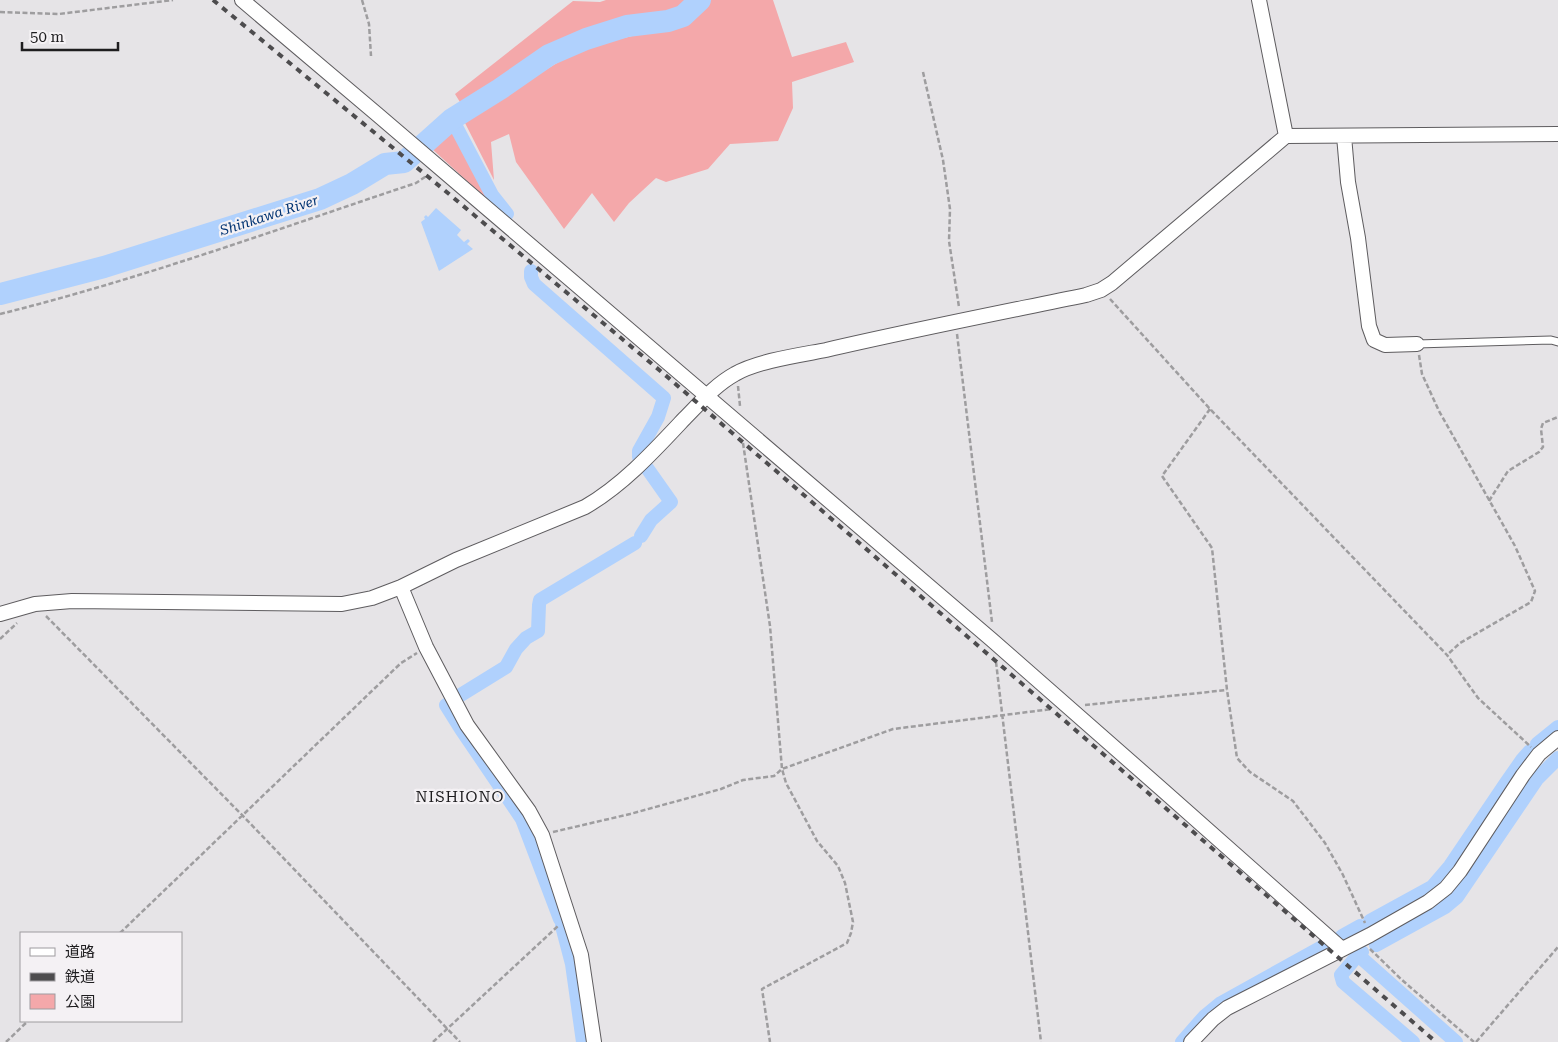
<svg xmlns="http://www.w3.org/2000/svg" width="1558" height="1042" font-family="'Roboto Serif','Noto Sans JP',serif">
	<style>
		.green { fill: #f4a8aa }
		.water { fill: #b0d1fd }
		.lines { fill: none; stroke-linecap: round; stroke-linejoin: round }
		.canal { stroke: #b0d1fd; stroke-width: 14 }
		.river { stroke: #b0d1fd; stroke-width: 22 }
		.lane-casing { stroke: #5e5c5f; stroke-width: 9 }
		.street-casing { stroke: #5e5c5f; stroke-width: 16 }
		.path { stroke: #9e9d9f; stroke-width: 2.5; stroke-dasharray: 5 2.5; stroke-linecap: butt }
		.lane { stroke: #fff; stroke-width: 7 }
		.street { stroke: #fff; stroke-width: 14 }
		.rail { stroke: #4d4c4e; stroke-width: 4; stroke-dasharray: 6 6; stroke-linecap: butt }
		.labels { text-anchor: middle; stroke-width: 4.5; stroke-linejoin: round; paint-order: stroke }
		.water-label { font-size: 14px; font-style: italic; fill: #003372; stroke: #f4f1f4 }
		.quarter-label { font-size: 15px; letter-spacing: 1px; fill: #1e1d1f; stroke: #f4f1f4 }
	</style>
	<rect width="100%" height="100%" fill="#e6e4e7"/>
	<!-- green -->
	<path class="green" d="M 606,0 L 693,0 L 680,10 L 576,36 L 534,59 L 463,107 L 455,94 L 573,1 L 600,2 Z
		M 711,0 L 773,0 L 792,57 L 846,42 L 854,62 L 792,82 L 793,108 L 778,141 L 730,144 L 708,169 L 666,182 L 656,178 L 629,203 L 614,222 L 592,193 L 564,229 L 516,162 L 509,134 L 491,142 L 494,180 L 465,123 L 506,94 L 562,60 L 598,44 L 688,23 Z
		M 452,130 L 489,201 L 431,148 Z"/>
	<!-- water -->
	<path class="water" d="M 436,208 L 461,230 L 457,235 L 464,242 L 468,239 L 470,241 L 467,244 L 473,249 L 439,271 L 421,222 L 425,219 L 424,217 L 426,215 L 428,217 Z"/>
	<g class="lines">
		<!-- canal -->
		<path class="canal" d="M 452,119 L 492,195 L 507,214
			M 531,271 L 531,277 L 534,284 L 664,398 L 658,417 L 639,451 L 639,457
			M 641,536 L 651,520 L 671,502 L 647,468
			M 459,696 L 506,667 L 516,649 L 526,638 L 538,631 L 539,605 L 540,600 L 635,543
			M 448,704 L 446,705 L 461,729 L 522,819 L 560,919
			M 1537,744 L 1558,727
			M 1370,921 L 1432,887 L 1450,866 L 1506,783 L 1522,760 L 1530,751
			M 562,926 L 572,964 L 583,1042
			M 1342,936 L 1360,926
			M 1376,945 L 1445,907 L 1457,897 L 1537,779 L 1558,758
			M 1362,952 L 1358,955 L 1341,975 L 1343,982 L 1413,1042
			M 1358,955 L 1456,1042
			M 1182,1042 L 1204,1017 L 1221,1003 L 1329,943"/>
		<!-- river -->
		<path class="river" d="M 0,294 L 104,267 L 320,199 L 352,184 L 385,164 L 404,162 L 452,119 L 500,89 L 549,55 L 586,39 L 627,26 L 668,21 L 683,16 L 700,0"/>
		<defs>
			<path id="lane" d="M 1417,344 L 1551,340 L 1558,342"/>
			<path id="street" d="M 242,0 C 493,212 743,425 992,640 C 1109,742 1226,846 1342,949
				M 1259,0 L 1286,136
				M 1344,136 L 1348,182 L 1358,238 L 1369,326 L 1374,340 L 1385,345 L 1417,344
				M 401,587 L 426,647 L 467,725 L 529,811 L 542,835 L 581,955 L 594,1042
				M 0,614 L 35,604 L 72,601 L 342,604 L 372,598 L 401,587 L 456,560 L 585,507 C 623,485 654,451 684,419 C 700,403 715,385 735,374 C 757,361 800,355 826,350 C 912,330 999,313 1086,295 L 1101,290 L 1112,283 L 1286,136 L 1558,134
				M 1191,1042 L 1213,1019 L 1227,1008 L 1370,935 L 1428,902 L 1446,888 L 1460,871 L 1523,775 L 1539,754 L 1558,738"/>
		</defs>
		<!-- lane casing -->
		<use href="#lane" class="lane-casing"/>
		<!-- street casing -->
		<use href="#street" class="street-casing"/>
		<!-- path -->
		<path class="path" d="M 362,0 L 369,24 L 371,56
			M 0,12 L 59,14 L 173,0
			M 923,72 L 943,160 L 950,209 L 949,241 L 959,307
			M 1110,299 L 1210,409 L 1447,655 L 1478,698 L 1531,747
			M 0,314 C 141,279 278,229 416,183 L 428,175
			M 957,334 L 992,622
			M 1419,355 L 1422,374 L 1439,411 L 1515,546 L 1535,591 L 1531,602 L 1460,643 L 1447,655
			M 738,386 L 740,406
			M 1210,409 L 1162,476 L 1212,548 L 1227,690 L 1237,758 L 1250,772 L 1293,801 L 1325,843 L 1343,875 L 1365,923
			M 743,443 L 770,626 L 782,769 L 786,783 L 817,841 L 838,866 L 845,883 L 853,922 L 851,933 L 847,943 L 762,989 L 770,1042
			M 1489,501 L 1508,471 L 1539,452 L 1543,447 L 1541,429 L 1543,423 L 1558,417
			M 46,616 L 243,816 L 460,1042
			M 0,639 L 17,623
			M 996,662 L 1041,1042
			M 1085,705 L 1227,690
			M 553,832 L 630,814 L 721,789 L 743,780 L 774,776 L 782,769 L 893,729 L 1052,709
			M 120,933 L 401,663 L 417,653
			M 1370,949 L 1402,980 L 1474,1042
			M 6,1042 L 28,1021
			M 433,1042 L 558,926
			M 1476,1042 L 1558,947"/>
		<!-- lane -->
		<use href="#lane" class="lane"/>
		<!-- street -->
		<use href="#street" class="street"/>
		<!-- rail -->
		<path class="rail" d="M 213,0 L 443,189 L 664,374 L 1436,1042"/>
	</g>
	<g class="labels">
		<!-- water labels -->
		<g class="water-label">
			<text transform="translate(269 215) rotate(-18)" y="5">Shinkawa River</text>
		</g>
		<!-- quarter labels -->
		<g class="quarter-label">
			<text x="460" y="802">NISHIONO</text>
		</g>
	</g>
	<!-- legend -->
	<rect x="20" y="932" width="162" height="90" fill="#f4f1f4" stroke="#9e9c9f"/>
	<rect x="30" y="948" width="25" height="8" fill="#ffffff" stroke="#9e9c9f"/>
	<text x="65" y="957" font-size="15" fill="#1e1d1f">道路</text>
	<rect x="30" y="973" width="25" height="8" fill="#4d4c4e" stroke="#9e9c9f"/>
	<text x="65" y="982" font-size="15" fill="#1e1d1f">鉄道</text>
	<rect x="30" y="994" width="25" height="15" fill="#f4a8aa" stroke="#9e9c9f"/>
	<text x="65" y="1007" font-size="15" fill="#1e1d1f">公園</text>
	<!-- scale -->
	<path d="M22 42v8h96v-8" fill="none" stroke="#1e1d1f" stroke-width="2.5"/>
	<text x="30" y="42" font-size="15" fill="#1e1d1f" stroke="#f4f1f4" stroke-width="4" paint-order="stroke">50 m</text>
</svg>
